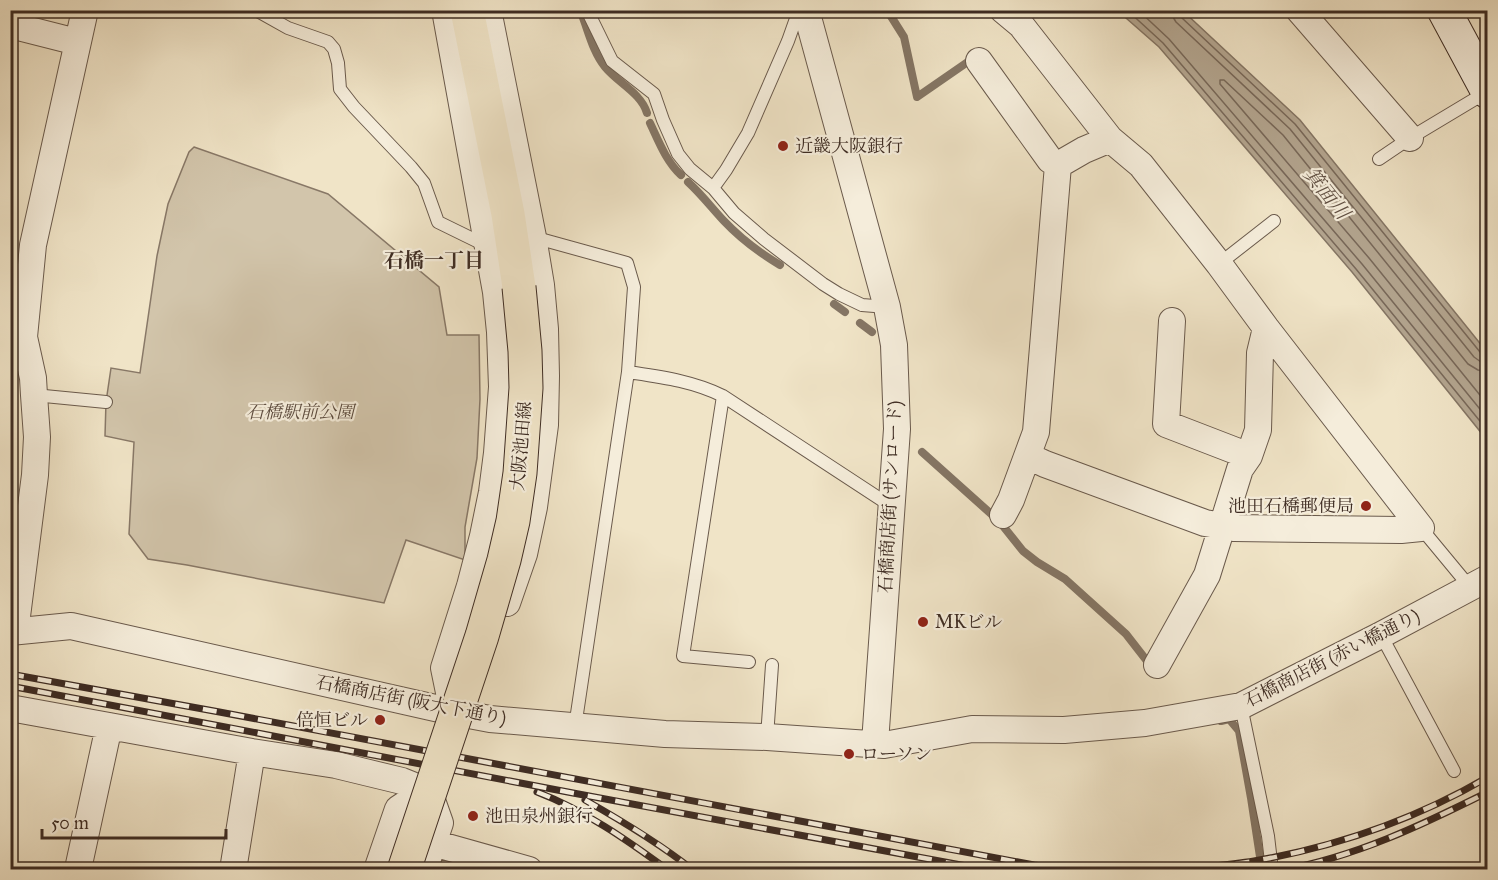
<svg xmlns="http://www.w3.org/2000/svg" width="1498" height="880" font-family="'IM FELL Great Primer','Noto Serif JP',serif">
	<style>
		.green { fill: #d2c5ab; stroke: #887867; stroke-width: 1.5 }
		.water { fill: #b3a58f; stroke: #847564; stroke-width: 1.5 }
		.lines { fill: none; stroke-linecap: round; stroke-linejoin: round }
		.shore { stroke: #786859; stroke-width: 1.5 }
		.stream { stroke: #847564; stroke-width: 8 }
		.lane-casing { stroke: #6a5a4c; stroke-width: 14 }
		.street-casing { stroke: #6a5a4c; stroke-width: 28 }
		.secondary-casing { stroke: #3e2c23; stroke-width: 35 }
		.primary-casing { stroke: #3e2c23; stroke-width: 35 }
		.lane { stroke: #f5eddb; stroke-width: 12 }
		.street { stroke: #f5eddb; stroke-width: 26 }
		.secondary { stroke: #f5eddb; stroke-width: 33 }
		.primary { stroke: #f0e4c7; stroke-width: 33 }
		.rail-casing { stroke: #3e2c23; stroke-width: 7 }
		.rail { stroke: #f5eddb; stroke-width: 4.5; stroke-dasharray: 14; stroke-linecap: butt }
		.primary-bridge-casing { stroke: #3e2c23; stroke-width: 35; stroke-linecap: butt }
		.primary-bridge { stroke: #f0e4c7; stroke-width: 33 }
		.poi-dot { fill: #8f2418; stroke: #f5eddb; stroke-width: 2 }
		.labels { text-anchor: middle; stroke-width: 4.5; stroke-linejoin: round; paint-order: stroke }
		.poi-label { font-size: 18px; fill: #3e2c23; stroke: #f5eddb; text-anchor: start }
		.park-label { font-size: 18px; font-style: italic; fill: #5c4b3e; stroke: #f5eddb }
		.street-label { font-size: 18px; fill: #3e2c23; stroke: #f5eddb }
		.water-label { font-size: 20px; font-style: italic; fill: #615043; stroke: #f5eddb }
		.neighbourhood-label { font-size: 20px; font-weight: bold; fill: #3e2c23; stroke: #f5eddb }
	</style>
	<rect width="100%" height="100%" fill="#f0e4c7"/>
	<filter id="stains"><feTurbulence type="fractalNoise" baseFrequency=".00333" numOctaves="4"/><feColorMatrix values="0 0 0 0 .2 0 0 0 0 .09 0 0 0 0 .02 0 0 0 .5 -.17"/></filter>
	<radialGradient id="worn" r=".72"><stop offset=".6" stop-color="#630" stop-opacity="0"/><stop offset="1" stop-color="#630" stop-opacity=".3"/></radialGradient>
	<!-- green -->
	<path class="green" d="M 194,147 L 328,194 L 439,287 L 447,335 L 479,335 L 480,399 L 477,458 L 465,527 L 465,560 L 406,540 L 384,603 L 187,565 L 148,559 L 129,534 L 134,442 L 105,436 L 106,402 L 111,368 L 140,373 L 157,256 L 168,204 L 189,152 Z"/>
	<!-- water -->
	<path class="water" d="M 1118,11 L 1183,11 L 1300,120 L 1487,352 L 1487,440 L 1352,272 L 1159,47 Z"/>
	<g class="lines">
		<!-- shore -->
		<path class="shore" d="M 1127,10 L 1163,43 L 1356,269 L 1488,431
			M 1138,10 L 1169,39 L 1362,264 L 1488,419
			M 1172,10 L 1173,17 L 1176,22 L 1290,129 L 1474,357 L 1481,362 L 1488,363
			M 1180,10 L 1182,18 L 1295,124 L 1480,352 L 1483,355 L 1488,355
			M 1488,372 L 1478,370 L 1468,364 L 1283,135 L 1224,80 L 1220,80 L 1220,84 L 1369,258 L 1488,405"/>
		<!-- stream -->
		<path class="stream" d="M 580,10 C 588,29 592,51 605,67 C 618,83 641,93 647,113
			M 887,10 L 904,37 L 917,97 L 972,59
			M 650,123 C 659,142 666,161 681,175
			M 688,182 C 701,194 712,208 724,221 C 740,238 760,253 780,265
			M 834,304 L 845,312
			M 860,323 L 872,332
			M 922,452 L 999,521 L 1023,551 L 1037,562 L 1065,579 L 1126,634 L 1147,661
			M 1221,721 L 1229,719 L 1239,731 L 1251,798 L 1262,870"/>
		<defs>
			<path id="lane" d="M 256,10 L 288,28 L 328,42 L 334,49 L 338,63 L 340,89 L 354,107 L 411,167 L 424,183 L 438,222 L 487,246
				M 587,10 L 612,61 L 654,94 L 663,120 L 678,154 L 690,169 L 713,188 L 734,213 L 764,239 L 823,284 L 839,294 L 862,305 L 887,307
				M 1379,159 L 1410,138 L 1475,99 L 1487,90
				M 713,188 L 726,170 L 748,133 L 788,41 L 799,10
				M 533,237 L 627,263 L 634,287 L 628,372 L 575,727
				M 1219,264 L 1274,221
				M 628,372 C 661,377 693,381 723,396 L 891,506
				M 34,395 L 106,402
				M 723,396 L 683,656 L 749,662
				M 1421,528 L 1469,586
				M 1381,635 L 1454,771
				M 1241,706 L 1268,836 L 1272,870
				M 767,737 L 772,665"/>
			<path id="street" d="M 445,10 L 496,292 L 500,332 L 502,387 L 497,453 L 492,492 L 483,536 L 470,586 L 444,668 L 453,712
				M 488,10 L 533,237 L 541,285 L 545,329 L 546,376 L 545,425 L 534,507 L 524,554 L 507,603
				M 806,10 L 887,307 L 894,345 L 897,429 L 875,743
				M 1003,10 L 1021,25 L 1110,139 L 1141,165 L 1219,264 L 1266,328 L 1421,528
				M 1299,10 L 1410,138
				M 10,25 L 77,42
				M 979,61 L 1050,160 L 1058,165
				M 1172,321 L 1166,424 L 1249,456
				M 1028,456 L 1045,464 L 1205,523 L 1234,528 L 1401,530 L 1421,528
				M 1003,515 L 1011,500 L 1036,432 L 1058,165 L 1084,150 L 1110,139
				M 10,632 L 71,626 L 453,712 L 490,719 L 665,734 L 767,737 L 884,745 L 972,729 L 1064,730 L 1145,723 L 1241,706 L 1381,635 L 1488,578
				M 15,632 L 35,475 L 37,437 L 34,395 L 33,378 L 24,337 L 33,245 L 85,10
				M 1157,665 L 1207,575 L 1240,469 L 1249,456 L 1258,430 L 1260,353 L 1266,328
				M 10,708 L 252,752 L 336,765 L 402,781 L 412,785 L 420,794
				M 433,843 L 529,870
				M 78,869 L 109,726
				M 233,870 L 252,752
				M 377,870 L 398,809 L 428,789
				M 424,870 L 440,823 L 428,789 L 429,786"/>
			<path id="secondary" d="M 1444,10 L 1488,92"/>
			<path id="primary" d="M 467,10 L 508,214 L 519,287"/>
		</defs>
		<!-- lane casing -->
		<use href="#lane" class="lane-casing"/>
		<!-- street casing -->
		<use href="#street" class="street-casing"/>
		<!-- secondary casing -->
		<use href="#secondary" class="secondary-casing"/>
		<!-- primary casing -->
		<use href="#primary" class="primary-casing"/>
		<!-- lane -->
		<use href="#lane" class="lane"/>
		<!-- street -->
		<use href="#street" class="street"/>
		<!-- secondary -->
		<use href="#secondary" class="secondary"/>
		<!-- primary -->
		<use href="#primary" class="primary"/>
		<defs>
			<path id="rail" d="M 10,674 L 214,711 L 1034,865 L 1072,870
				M 10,686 L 573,793 L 988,870
				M 537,792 C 584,810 627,840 668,870
				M 585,800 C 622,821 659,843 693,870
				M 1180,870 C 1204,867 1229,865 1254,861 C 1335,847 1416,819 1488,777
				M 1282,870 C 1355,857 1422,825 1488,792"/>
		</defs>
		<!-- rail casing -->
		<use href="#rail" class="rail-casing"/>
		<!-- rail -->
		<use href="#rail" class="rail"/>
		<defs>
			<path id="primary-bridge" d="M 404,870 L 482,636 L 504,560 L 513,521 L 520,473 L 526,388 L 525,351 L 519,287"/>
		</defs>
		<!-- primary-bridge casing -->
		<use href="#primary-bridge" class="primary-bridge-casing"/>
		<!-- primary-bridge -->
		<use href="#primary-bridge" class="primary-bridge"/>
	</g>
	<!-- markers -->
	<g class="poi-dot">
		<circle cx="783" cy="146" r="6"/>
		<circle cx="1366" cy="506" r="6"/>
		<circle cx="923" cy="622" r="6"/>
		<circle cx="380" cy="720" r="6"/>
		<circle cx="849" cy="754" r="6"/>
		<circle cx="473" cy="816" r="6"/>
	</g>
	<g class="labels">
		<!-- poi labels -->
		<g class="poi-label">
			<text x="795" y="152">近畿大阪銀行</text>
			<text x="1354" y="512" text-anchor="end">池田石橋郵便局</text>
			<text x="935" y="628">MKビル</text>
			<text x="368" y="726" text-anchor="end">倍恒ビル</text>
			<text x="861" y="760">ローソン</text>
			<text x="485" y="822">池田泉州銀行</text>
		</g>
		<!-- park labels -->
		<g class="park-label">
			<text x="300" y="418">石橋駅前公園</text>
		</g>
		<!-- street labels -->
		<g class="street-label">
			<text transform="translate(521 446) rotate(-85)" y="6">大阪池田線</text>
			<text transform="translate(890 497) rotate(-87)" y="6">石橋商店街 (サンロード)</text>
			<text transform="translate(1332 658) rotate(-27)" y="6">石橋商店街 (赤い橋通り)</text>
			<text transform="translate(411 700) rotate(11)" y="6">石橋商店街 (阪大下通り)</text>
		</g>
		<!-- water labels -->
		<g class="water-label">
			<text transform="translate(1327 193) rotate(51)" y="7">箕面川</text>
		</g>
		<!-- neighbourhood labels -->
		<g class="neighbourhood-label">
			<text x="434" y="267">石橋一丁目</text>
		</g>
	</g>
	<!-- margin -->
	<rect width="1498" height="880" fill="none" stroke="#f0e4c7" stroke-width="36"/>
	<rect x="12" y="12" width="1474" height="856" fill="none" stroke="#3e2c23" stroke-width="3"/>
	<rect x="18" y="18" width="1462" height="844" fill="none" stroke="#3e2c23" stroke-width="1.5"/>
	<!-- scale -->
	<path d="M42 829v9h184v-9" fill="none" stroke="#3e2c23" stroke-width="3"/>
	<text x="51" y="829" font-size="18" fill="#3e2c23" stroke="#f5eddb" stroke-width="4.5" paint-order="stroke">50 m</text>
	<rect width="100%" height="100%" filter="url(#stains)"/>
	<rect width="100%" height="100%" fill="url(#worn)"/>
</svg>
